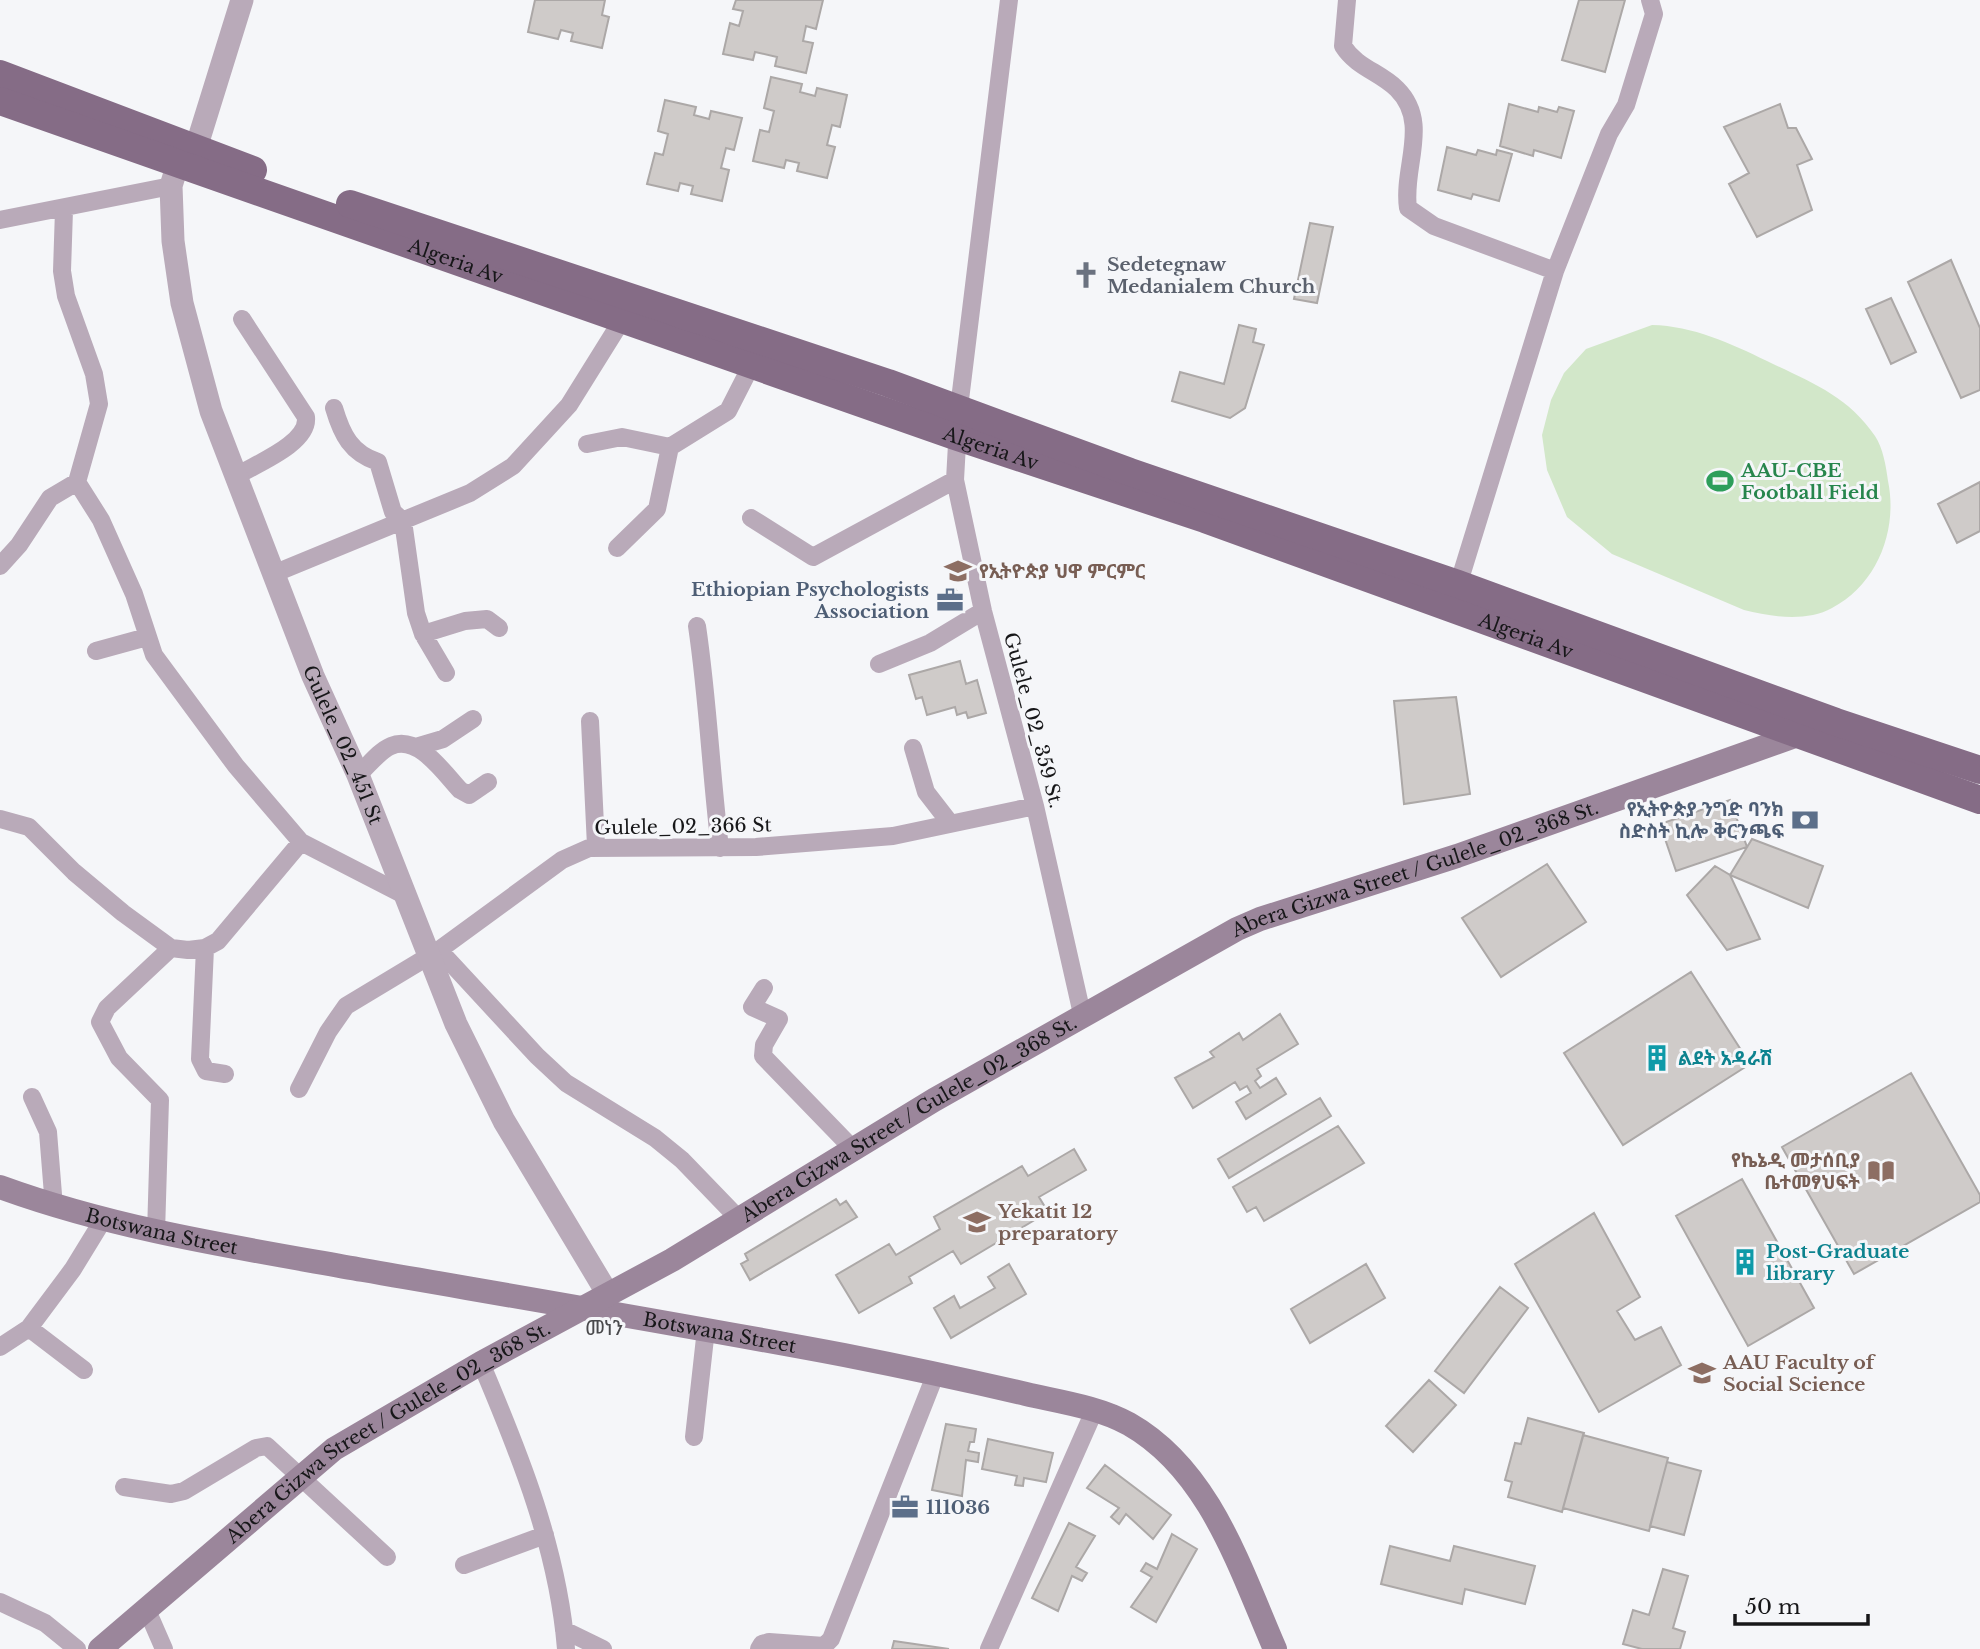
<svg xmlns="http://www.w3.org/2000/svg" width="1980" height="1649" font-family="'Libre Baskerville','Noto Sans Ethiopic',serif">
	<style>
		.green { fill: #d2e7c9 }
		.building { fill: #cfcbc9; stroke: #aca8a7; stroke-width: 2 }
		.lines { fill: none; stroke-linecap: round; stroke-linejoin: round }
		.minor { stroke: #b9aab9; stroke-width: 18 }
		.tertiary { stroke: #b9aab9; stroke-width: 23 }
		.secondary { stroke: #9b869b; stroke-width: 24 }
		.primary { stroke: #856c86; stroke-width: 28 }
		.labels { text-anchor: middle; stroke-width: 6; stroke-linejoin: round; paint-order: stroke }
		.street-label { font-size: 19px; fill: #171719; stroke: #f5f6f9 }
		.worship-label { font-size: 19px; font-weight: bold; fill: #5b616d; stroke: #f5f6f9; text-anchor: start }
		.leisure-label { font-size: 19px; font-weight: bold; fill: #27864d; stroke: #f5f6f9; text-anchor: start }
		.education-label { font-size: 19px; font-weight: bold; fill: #785e54; stroke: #f5f6f9; text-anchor: start }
		.service-label { font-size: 19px; font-weight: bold; fill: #4e5e75; stroke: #f5f6f9; text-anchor: end }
		.culture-label { font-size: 19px; font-weight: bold; fill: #0d838f; stroke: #f5f6f9; text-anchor: start }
		.neighbourhood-label { font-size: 21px; fill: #49494c; stroke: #f5f6f9 }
	</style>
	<rect width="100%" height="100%" fill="#f5f6f9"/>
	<!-- green -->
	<path class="green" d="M 1652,325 C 1693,326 1730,343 1767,361 C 1810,382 1847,395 1875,436 C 1883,448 1886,466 1888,481 C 1898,529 1878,584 1832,608 C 1807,622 1771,617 1744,610 L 1612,554 L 1567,517 L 1547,470 L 1542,435 L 1551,400 L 1564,373 L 1586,349 Z"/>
	<!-- building -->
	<path class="building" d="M 535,0 L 605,0 L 602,15 L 609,17 L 602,48 L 571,41 L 573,33 L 561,30 L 558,39 L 528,32 Z
		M 736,0 L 823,0 L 816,29 L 806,26 L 803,41 L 813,43 L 806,73 L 775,66 L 777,57 L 755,52 L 753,60 L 723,54 L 730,23 L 739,26 L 743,11 L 733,9 Z
		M 1579,0 L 1625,0 L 1605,72 L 1562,60 Z
		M 771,77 L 802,84 L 800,92 L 815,96 L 817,88 L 847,95 L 840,127 L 832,125 L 827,145 L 835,147 L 827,178 L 797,171 L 799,163 L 786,160 L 784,168 L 753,161 L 760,130 L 769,132 L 774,111 L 764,108 Z
		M 665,100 L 696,107 L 694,115 L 709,119 L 711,111 L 742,118 L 734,150 L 726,148 L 721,168 L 729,170 L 722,201 L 691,194 L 693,186 L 680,183 L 678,191 L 647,184 L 655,153 L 663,155 L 668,134 L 658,131 Z
		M 1509,104 L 1538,112 L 1539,107 L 1557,112 L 1559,107 L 1574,111 L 1561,158 L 1534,150 L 1533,156 L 1500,146 Z
		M 1780,104 L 1788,128 L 1796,128 L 1812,159 L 1797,165 L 1812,210 L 1757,237 L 1729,184 L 1749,173 L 1724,127 Z
		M 1447,147 L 1476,155 L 1478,150 L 1496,155 L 1497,150 L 1512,154 L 1499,201 L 1473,194 L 1471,199 L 1438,190 Z
		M 1310,223 L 1333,227 L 1317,303 L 1294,299 Z
		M 1951,260 L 1980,328 L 1980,390 L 1961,398 L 1908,282 Z
		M 1891,298 L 1916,352 L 1891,364 L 1866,309 Z
		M 1239,325 L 1256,329 L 1253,342 L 1264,345 L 1245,408 L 1230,418 L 1172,401 L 1180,372 L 1224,384 Z
		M 1980,482 L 1980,531 L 1957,543 L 1938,504 Z
		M 955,588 L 962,603 L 944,611 L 938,596 Z
		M 960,661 L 966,684 L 977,680 L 986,713 L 968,718 L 966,712 L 957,715 L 955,707 L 927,715 L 922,697 L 916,699 L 909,675 Z
		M 1456,697 L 1470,794 L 1404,804 L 1394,701 Z
		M 1730,800 L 1747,847 L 1676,871 L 1660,824 Z
		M 1752,839 L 1823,866 L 1808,908 L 1730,875 Z
		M 1547,864 L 1586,922 L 1501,977 L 1462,918 Z
		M 1715,866 L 1730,875 L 1760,939 L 1727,950 L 1687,895 Z
		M 1691,972 L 1750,1064 L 1623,1145 L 1564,1053 Z
		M 1280,1014 L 1298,1044 L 1257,1069 L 1261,1076 L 1255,1081 L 1260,1088 L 1276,1078 L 1286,1094 L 1246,1119 L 1236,1102 L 1251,1093 L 1247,1086 L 1240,1090 L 1235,1082 L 1193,1108 L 1175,1078 L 1214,1057 L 1210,1052 L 1239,1033 L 1243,1040 Z
		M 1911,1073 L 1980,1195 L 1980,1202 L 1854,1274 L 1782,1147 Z
		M 1320,1098 L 1331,1116 L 1229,1178 L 1218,1159 Z
		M 1338,1126 L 1364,1163 L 1264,1221 L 1256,1207 L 1247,1212 L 1233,1187 Z
		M 1074,1149 L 1086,1170 L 1039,1197 L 1048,1212 L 961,1264 L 953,1251 L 909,1277 L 912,1283 L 859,1313 L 836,1275 L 889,1244 L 896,1255 L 940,1229 L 934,1217 L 1022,1166 L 1028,1176 Z
		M 1742,1179 L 1814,1308 L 1748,1346 L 1676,1216 Z
		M 836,1199 L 840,1205 L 846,1201 L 857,1217 L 750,1280 L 741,1264 L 748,1260 L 745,1254 Z
		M 1594,1213 L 1640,1297 L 1617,1311 L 1635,1340 L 1661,1327 L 1681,1365 L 1599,1412 L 1515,1264 Z
		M 1009,1264 L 1026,1294 L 951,1338 L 934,1308 L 954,1296 L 960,1308 L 995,1288 L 988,1277 Z
		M 1366,1264 L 1385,1298 L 1310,1343 L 1291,1309 Z
		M 1500,1287 L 1528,1308 L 1464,1393 L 1435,1371 Z
		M 1429,1380 L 1456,1405 L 1413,1452 L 1386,1426 Z
		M 1528,1418 L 1584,1433 L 1562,1512 L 1508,1497 L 1512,1482 L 1505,1480 L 1515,1443 L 1521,1444 Z
		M 946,1424 L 976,1429 L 974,1442 L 970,1442 L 968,1451 L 979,1453 L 978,1462 L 966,1460 L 962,1496 L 932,1490 Z
		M 1583,1435 L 1668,1458 L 1649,1531 L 1563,1508 Z
		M 988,1439 L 1053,1453 L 1046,1482 L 1024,1478 L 1023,1486 L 1015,1485 L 1017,1476 L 982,1469 Z
		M 1667,1462 L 1701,1471 L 1684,1535 L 1650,1526 Z
		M 1105,1465 L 1171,1515 L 1153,1539 L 1126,1514 L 1119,1524 L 1111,1517 L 1119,1508 L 1087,1488 Z
		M 1069,1523 L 1095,1536 L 1076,1567 L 1087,1573 L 1082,1581 L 1072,1576 L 1058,1611 L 1032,1598 Z
		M 1172,1534 L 1197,1549 L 1156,1622 L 1131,1607 L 1152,1577 L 1141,1571 L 1146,1563 L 1157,1569 Z
		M 1390,1546 L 1450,1561 L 1454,1546 L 1535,1566 L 1525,1604 L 1465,1589 L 1462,1604 L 1381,1584 Z
		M 1663,1569 L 1688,1576 L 1673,1628 L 1685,1632 L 1680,1649 L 1642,1649 L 1623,1644 L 1633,1610 L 1649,1615 Z
		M 894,1641 L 949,1649 L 892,1649 Z"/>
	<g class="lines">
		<!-- minor -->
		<path class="minor" d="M 1009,0 L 959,408 L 955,480 L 983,611 L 1035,806 L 1082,1014
			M 1347,0 L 1343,46 C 1357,68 1380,72 1397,89 C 1431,123 1402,167 1408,208 L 1434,226 L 1555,271
			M 64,210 L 62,271 L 66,296 L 94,374 L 99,404 L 77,482 L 101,520 L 134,594 L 154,655 L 236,766 L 301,842 L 406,896
			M 0,220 L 171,186
			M 334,408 C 342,435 351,453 378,462 L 393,512 L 403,521 L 416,613 L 423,634 L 446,673
			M 587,444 L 622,437 L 670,447 L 728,411 L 752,364
			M 238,475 C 258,463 309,443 306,417 L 242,319
			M 751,518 L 813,557 L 955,480
			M 617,548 L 657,509 L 670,447
			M 0,566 L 19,545 L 50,498 L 77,482
			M 273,574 L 470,493 L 513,466 L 569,405 L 622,320
			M 1456,592 L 1555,271 L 1609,134 L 1626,105 L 1654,14 L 1650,0
			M 697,626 C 708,700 711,774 720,848
			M 423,634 L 465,621 L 487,619 L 499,628
			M 96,651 L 147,637
			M 879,664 L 930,643 L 983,611
			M 590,721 L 596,846
			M 416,747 L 443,739 L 473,719
			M 913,748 L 926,792 L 950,823
			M 358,775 C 368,766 379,751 391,746 C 418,734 444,773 460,790 L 469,795 L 488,782
			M 0,819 L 29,827 L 74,872 L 123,913 L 171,948 L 188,950 L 205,948 L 218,941 L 301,842
			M 205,948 L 200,1059 L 206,1071 L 225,1074
			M 439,950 L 537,1056 L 566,1083 L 655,1138 L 682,1160 L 738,1218
			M 764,988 L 752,1007 L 779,1019 L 764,1045 L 763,1056 L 853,1149
			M 299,1089 L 328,1032 L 346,1006 L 439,950 L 562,860 L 589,848 L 756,847 L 893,836 L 1035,806
			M 32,1097 L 48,1132 L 54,1207
			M 156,1233 L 160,1100 L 119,1058 L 100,1022 L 107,1008 L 171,948
			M 29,1328 L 84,1370
			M 0,1347 L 29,1328 L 73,1269 L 103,1220
			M 481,1363 C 520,1455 558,1549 566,1649
			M 694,1437 L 706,1329
			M 124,1487 L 171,1494 L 184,1491 L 256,1448 L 267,1446 L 387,1557
			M 464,1565 L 545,1535
			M 0,1602 L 45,1623 L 77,1649
			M 147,1610 L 164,1649
			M 564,1630 L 603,1649
			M 759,1649 L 762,1644 L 769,1642 L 824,1646 L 831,1639 L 936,1373
			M 989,1649 L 1095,1409"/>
		<!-- tertiary -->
		<path class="tertiary" id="s1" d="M 242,0 L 196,148 L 178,163 L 171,186 L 173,241 L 182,303 L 211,411 L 313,676 L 358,775 L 456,1024 L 504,1121 L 609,1296"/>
		<!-- secondary -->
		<g class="secondary">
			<path id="s2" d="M 0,1187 C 118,1230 240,1248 363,1270 C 524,1298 684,1325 844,1355 C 905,1367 966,1380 1026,1394 C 1061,1402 1098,1407 1129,1424 C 1210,1470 1240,1569 1275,1649"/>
			<path id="s3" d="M 100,1649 L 334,1449 L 481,1363 L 672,1260 L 934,1100 L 1237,929 L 1260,919 L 1457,856 L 1809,731"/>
		</g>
		<!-- primary -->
		<g class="primary">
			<path d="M 0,74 L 253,170"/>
			<path id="s4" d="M 0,101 L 955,436 L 1205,519 L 1980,800"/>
			<path d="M 350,204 L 888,383 L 1130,472 L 1458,584 L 1836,722 L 1980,770"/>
		</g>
	</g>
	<!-- icons -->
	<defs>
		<symbol id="church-bare" viewBox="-9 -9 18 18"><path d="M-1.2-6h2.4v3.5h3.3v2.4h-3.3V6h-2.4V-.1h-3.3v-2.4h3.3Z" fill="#6b7280" stroke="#f5f6f9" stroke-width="2.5" paint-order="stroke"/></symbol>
		<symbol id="stadium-bare" viewBox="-9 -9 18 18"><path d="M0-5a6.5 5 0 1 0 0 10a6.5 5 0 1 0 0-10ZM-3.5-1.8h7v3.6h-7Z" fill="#2e9e5b" stroke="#f5f6f9" stroke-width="2.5" paint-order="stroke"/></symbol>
		<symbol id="school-bare" viewBox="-9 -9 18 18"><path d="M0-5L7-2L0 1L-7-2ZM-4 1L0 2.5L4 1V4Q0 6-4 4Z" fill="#8d6e63" stroke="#f5f6f9" stroke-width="2.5" paint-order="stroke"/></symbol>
		<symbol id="office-bare" viewBox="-9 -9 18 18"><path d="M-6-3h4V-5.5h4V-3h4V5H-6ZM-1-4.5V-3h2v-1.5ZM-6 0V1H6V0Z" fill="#5c6f8a" stroke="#f5f6f9" stroke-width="2.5" paint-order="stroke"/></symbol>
		<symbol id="bank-bare" viewBox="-9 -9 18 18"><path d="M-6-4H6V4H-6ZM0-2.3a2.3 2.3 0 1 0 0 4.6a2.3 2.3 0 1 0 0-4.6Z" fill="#5c6f8a" stroke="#f5f6f9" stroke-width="2.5" paint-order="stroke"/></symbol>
		<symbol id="building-bare" viewBox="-9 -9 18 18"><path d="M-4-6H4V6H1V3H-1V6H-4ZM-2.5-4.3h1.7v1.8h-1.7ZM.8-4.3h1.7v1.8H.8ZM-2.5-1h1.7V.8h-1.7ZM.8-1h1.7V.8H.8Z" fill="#0f9aa8" stroke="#f5f6f9" stroke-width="2.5" paint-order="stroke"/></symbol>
		<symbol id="library-bare" viewBox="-9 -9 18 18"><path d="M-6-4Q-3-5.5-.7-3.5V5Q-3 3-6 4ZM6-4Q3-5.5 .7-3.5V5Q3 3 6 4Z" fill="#8d6e63" stroke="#f5f6f9" stroke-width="2.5" paint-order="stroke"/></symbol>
		<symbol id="university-bare" viewBox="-9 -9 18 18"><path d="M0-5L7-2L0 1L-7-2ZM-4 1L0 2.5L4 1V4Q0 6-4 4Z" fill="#8d6e63" stroke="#f5f6f9" stroke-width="2.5" paint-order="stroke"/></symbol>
	</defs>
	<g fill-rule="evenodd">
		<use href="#church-bare" x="1067" y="256" width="38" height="38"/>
		<use href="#stadium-bare" x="1701" y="462" width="38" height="38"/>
		<use href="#school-bare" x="939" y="552" width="38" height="38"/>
		<use href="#office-bare" x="931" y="581" width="38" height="38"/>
		<use href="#bank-bare" x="1786" y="801" width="38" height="38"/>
		<use href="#building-bare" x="1638" y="1039" width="38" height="38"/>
		<use href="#library-bare" x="1862" y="1152" width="38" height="38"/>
		<use href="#school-bare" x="958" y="1203" width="38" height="38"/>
		<use href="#building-bare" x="1726" y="1243" width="38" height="38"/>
		<use href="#university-bare" x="1683" y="1354" width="38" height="38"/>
		<use href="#office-bare" x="886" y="1488" width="38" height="38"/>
	</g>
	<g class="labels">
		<!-- street labels -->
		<g class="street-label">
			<text dy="7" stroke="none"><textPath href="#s4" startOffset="483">Algeria Av</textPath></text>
			<text dy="7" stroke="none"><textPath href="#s4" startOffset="1050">Algeria Av</textPath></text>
			<text dy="7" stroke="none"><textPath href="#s4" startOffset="1617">Algeria Av</textPath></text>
			<text transform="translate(1034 720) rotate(75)" y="7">Gulele_02_359 St.</text>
			<text dy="7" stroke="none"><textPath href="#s1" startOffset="791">Gulele_02_451 St</textPath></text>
			<text transform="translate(683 826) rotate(-1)" y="7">Gulele_02_366 St</text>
			<text dy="7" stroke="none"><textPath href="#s3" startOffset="1538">Abera Gizwa Street / Gulele_02_368 St.</textPath></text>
			<text dy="7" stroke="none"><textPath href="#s3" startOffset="971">Abera Gizwa Street / Gulele_02_368 St.</textPath></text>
			<text dy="7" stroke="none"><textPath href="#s2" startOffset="168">Botswana Street</textPath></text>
			<text dy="7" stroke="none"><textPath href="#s2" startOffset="735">Botswana Street</textPath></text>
			<text dy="7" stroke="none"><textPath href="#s3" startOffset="362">Abera Gizwa Street / Gulele_02_368 St.</textPath></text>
		</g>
		<!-- worship labels -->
		<g class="worship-label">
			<text x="1107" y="271">Sedetegnaw<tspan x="1107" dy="22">Medanialem Church</tspan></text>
		</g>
		<!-- leisure labels -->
		<g class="leisure-label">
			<text x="1741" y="477">AAU-CBE<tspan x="1741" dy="22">Football Field</tspan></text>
		</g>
		<!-- education labels -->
		<g class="education-label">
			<text x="979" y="578">የኢትዮጵያ ህዋ ምርምር</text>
			<text x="1860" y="1167" text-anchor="end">የኬኔዲ መታሰቢያ<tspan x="1860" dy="22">ቤተመፃህፍት</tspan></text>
			<text x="998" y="1218">Yekatit 12<tspan x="998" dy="22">preparatory</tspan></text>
			<text x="1723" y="1369">AAU Faculty of<tspan x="1723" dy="22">Social Science</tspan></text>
		</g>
		<!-- service labels -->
		<g class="service-label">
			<text x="929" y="596">Ethiopian Psychologists<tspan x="929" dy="22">Association</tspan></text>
			<text x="1784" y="816">የኢትዮጵያ ንግድ ባንክ<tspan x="1784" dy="22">ስድስት ኪሎ ቅርንጫፍ</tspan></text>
			<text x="926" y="1514" text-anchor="start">111036</text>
		</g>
		<!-- culture labels -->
		<g class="culture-label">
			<text x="1678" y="1065">ልደት አዳራሽ</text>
			<text x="1766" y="1258">Post-Graduate<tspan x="1766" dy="22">library</tspan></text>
		</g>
		<!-- neighbourhood labels -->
		<g class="neighbourhood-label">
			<text x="604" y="1335">መነን</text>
		</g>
	</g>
	<!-- scale -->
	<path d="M1735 1614v10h133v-10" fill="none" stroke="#171719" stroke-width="3.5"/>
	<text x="1745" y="1614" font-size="21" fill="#171719" stroke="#f5f6f9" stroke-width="5" paint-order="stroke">50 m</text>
</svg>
